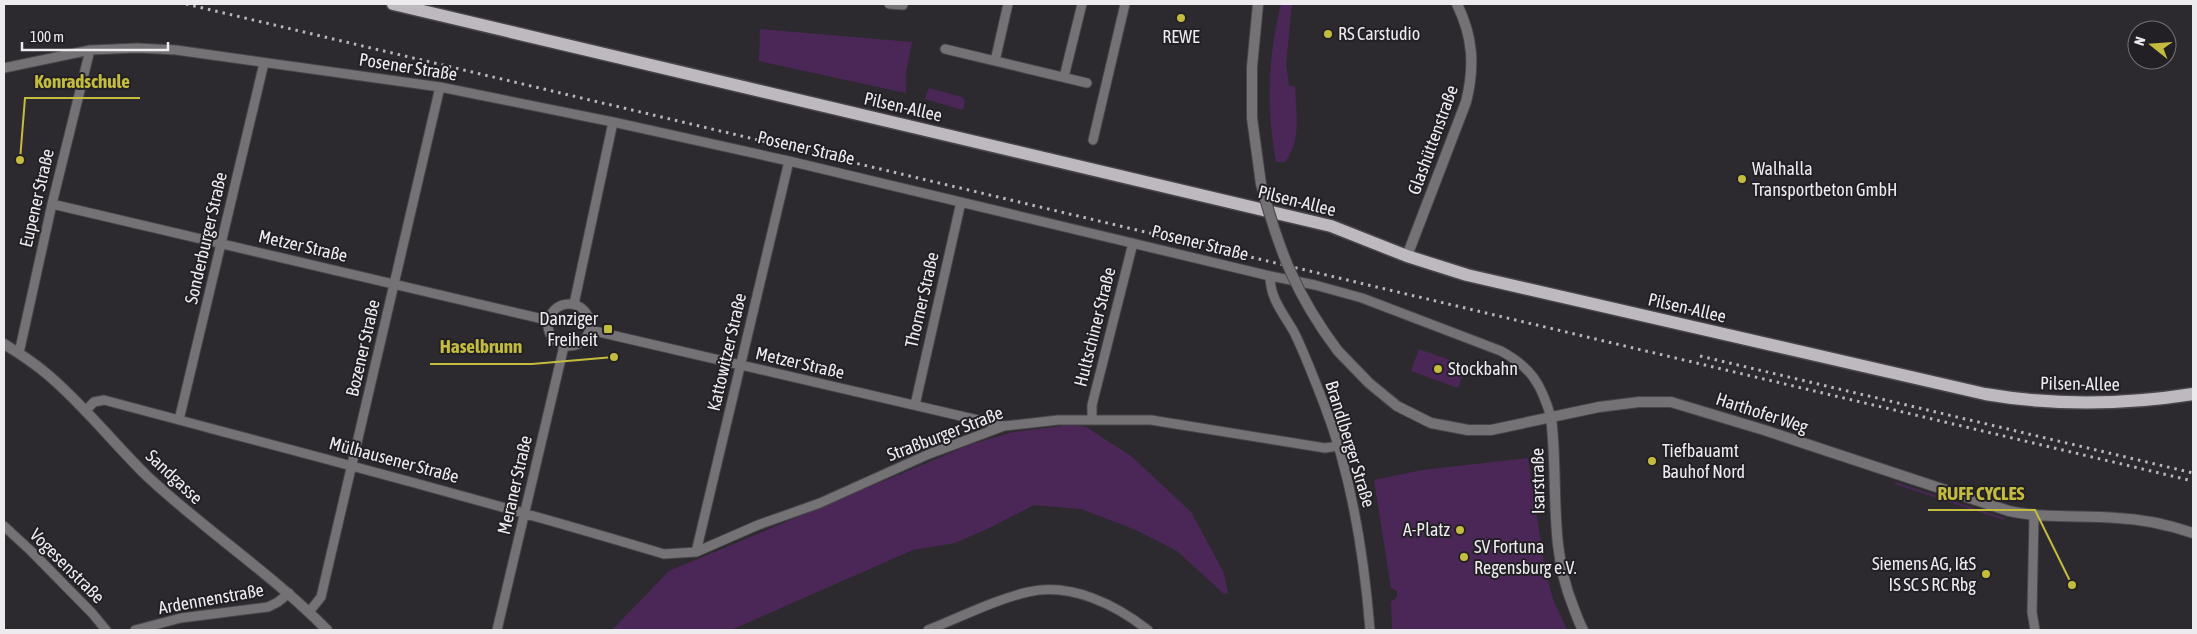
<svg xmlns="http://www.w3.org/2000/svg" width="2197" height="634" font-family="'Asap Condensed',sans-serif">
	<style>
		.green { fill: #4b2758 }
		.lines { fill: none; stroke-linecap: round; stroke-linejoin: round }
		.minor-casing { stroke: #48454a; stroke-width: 11 }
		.tertiary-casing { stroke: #48454a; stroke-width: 12 }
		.primary-casing { stroke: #48454a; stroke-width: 15 }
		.minor { stroke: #747275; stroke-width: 9 }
		.tertiary { stroke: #747275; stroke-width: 10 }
		.primary { stroke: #bdb9bf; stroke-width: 12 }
		.rail { stroke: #bab7bb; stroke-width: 3; stroke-dasharray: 2.5 5; stroke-linecap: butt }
		.tertiary-bridge-casing { stroke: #48454a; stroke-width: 12; stroke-linecap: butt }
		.tertiary-bridge { stroke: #747275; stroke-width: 10 }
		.poi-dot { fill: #c4bc3e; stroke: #232025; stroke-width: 2 }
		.labels { text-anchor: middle; stroke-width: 4; stroke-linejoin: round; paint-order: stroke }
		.poi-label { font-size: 18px; fill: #edebee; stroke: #232025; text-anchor: start }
		.street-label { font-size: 18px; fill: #edebee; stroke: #232025 }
		.leader { fill: none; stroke: #c4bc3e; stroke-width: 2 }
		.callout-dot { fill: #c4bc3e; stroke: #232025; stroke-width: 2 }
		.callout-label { font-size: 19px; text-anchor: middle; font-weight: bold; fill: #c4bc3e; stroke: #232025; stroke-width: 4; stroke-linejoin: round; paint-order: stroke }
	</style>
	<rect width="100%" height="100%" fill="#2d2a2f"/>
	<!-- green -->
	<path class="green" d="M 1281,4 L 1292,4 L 1286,64 L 1289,86 L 1295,86 C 1296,113 1302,140 1285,162 L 1276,162 C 1266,108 1268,57 1281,4 Z
		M 760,29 L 912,42 L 906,73 L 906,93 L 759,61 Z
		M 929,88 L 962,97 L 965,101 L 963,110 L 925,99 Z
		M 1419,349 L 1466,366 L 1458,388 L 1411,371 Z
		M 1071,425 L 1086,427 L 1131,456 L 1191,512 L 1224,573 L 1228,593 L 1224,594 L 1177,551 L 1136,530 L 1081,509 L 1034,505 L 989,528 L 955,543 L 913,550 L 731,630 L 612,630 L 669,571 L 972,444 L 1013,432 Z
		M 1528,458 L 1545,570 L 1553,599 L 1567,630 L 1392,630 L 1391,602 L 1397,597 L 1397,591 L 1391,588 L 1374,480 L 1422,470 Z
		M 1895,482 L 2004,518 L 2004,520 L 1895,484 Z"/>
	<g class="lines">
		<defs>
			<path id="minor" d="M 889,4 L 903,5
				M 945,49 L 1087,83
				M 995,61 L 1008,4
				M 4,68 L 90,50 L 137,48 L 176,50 L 440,87 L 613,122 L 789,161 L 1270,276 L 1315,285 L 1362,298 L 1501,351 C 1532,368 1541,384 1551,417
				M 1064,77 L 1082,4
				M 1093,140 L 1125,4
				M 52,204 L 547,320
				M 1270,276 C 1270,300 1285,315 1295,334 C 1306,357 1315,381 1324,404 C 1352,476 1364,554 1370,630
				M548 325a21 21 0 1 1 42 0a21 21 0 1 1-42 0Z
				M 574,304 L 613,122
				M 590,330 L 1004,426
				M 19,353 L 52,204 L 90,50
				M 915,405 L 961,202
				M 85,411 L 94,402 L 104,400 C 291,450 478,498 664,554 L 696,552 L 758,525 L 820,503 L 929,454 L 1004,426 L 1058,420 L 1151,420 L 1325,448 L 1338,446
				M 179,420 L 264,63
				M 1092,420 L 1092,405 L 1133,243
				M 2034,516 L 2032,612 L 2035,630
				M 4,526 L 31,551 L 92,613 L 106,630
				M 696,552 L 789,161
				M 309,612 L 321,597 L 440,87
				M 135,630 L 181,618 L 268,607 L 278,602 L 289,593
				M 497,630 L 564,346
				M 928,630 C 961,617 994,600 1028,592 C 1071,582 1116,605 1148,630"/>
			<path id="tertiary" d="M 1258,4 L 1252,67 L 1252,118 L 1261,184
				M 1407,256 L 1466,102 C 1475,66 1473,37 1457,4
				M 4,344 C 19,353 34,363 47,374 C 84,405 114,444 148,477 C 206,531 272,574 327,630
				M 1338,351 L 1369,383 L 1397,406 L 1431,423 L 1468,430 L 1491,430 L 1599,407 L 1639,402 L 1671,402 L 1764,430 L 2009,511 C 2045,519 2081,515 2117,518 C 2143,519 2169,525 2193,533
				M 1551,417 C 1559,481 1548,545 1573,606 C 1576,614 1579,623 1583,630"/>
			<path id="primary" d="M 393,4 L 1331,226 L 1407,256 L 1467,275 L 1985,394 C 2055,406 2123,405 2193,394"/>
		</defs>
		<!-- minor casing -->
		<use href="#minor" class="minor-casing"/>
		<!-- tertiary casing -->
		<use href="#tertiary" class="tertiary-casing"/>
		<!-- primary casing -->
		<use href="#primary" class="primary-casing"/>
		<!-- minor -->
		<use href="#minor" class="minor"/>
		<!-- tertiary -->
		<use href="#tertiary" class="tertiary"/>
		<!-- primary -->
		<use href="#primary" class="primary"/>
		<!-- rail -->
		<path class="rail" d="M 186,4 L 2193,481
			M 1700,356 L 2193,473"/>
		<defs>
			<path id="tertiary-bridge" d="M 1261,184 C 1279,251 1296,295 1338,351"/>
		</defs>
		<!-- tertiary-bridge casing -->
		<use href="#tertiary-bridge" class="tertiary-bridge-casing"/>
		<!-- tertiary-bridge -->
		<use href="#tertiary-bridge" class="tertiary-bridge"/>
	</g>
	<!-- markers -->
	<g class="poi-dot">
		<circle cx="1181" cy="18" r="5"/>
		<circle cx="1328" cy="34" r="5"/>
		<circle cx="1742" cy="179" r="5"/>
		<rect x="603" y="324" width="10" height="10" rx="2.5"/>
		<circle cx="1438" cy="369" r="5"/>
		<circle cx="1652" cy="461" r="5"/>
		<circle cx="1460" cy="530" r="5"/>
		<circle cx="1464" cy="557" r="5"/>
		<circle cx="1986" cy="574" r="5"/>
	</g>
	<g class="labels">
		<!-- poi labels -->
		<g class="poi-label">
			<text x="1338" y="40">RS Carstudio</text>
			<text x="1181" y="43" text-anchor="middle">REWE</text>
			<text x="1752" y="175">Walhalla<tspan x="1752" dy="21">Transportbeton GmbH</tspan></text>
			<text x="598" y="325" text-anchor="end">Danziger<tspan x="598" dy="21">Freiheit</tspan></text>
			<text x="1448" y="375">Stockbahn</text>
			<text x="1662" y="457">Tiefbauamt<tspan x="1662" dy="21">Bauhof Nord</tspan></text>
			<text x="1450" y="536" text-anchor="end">A-Platz</text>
			<text x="1474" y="553">SV Fortuna<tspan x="1474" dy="21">Regensburg e.V.</tspan></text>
			<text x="1976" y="570" text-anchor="end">Siemens AG, I&amp;S<tspan x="1976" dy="21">IS SC S RC Rbg</tspan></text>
		</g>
		<!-- street labels -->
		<g class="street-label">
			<text transform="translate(408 67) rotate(9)" y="6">Posener Straße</text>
			<text transform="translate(903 107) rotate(13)" y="6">Pilsen-Allee</text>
			<text transform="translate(1433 140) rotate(-70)" y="6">Glashüttenstraße</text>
			<text transform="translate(806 148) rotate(13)" y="6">Posener Straße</text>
			<text transform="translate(37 198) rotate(-77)" y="6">Eupener Straße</text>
			<text transform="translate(1297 201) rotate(14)" y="6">Pilsen-Allee</text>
			<text transform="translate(206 238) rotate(-77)" y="6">Sonderburger Straße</text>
			<text transform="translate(1200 243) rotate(14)" y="6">Posener Straße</text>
			<text transform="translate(303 246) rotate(13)" y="6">Metzer Straße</text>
			<text transform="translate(922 300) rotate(-77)" y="6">Thorner Straße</text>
			<text transform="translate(1687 308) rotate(13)" y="6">Pilsen-Allee</text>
			<text transform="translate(1095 327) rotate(-76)" y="6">Hultschiner Straße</text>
			<text transform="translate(363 348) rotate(-77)" y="6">Bozener Straße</text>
			<text transform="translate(727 352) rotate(-77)" y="6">Kattowitzer Straße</text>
			<text transform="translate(800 363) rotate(13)" y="6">Metzer Straße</text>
			<text transform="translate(2080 384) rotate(1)" y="6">Pilsen-Allee</text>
			<text transform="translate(1762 413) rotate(18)" y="6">Harthofer Weg</text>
			<text transform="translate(945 434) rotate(-21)" y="6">Straßburger Straße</text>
			<text transform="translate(1350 444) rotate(73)" y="6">Brandlberger Straße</text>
			<text transform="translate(394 460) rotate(15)" y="6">Mülhausener Straße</text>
			<text transform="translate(174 477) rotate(43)" y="6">Sandgasse</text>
			<text transform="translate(1538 481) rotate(-91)" y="6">Isarstraße</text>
			<text transform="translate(515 485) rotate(-77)" y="6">Meraner Straße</text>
			<text transform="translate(67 566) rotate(45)" y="6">Vogesenstraße</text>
			<text transform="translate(211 599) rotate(-10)" y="6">Ardennenstraße</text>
		</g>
	</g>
	<!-- callouts -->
	<path class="leader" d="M20 160L25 98H140M614 357L532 364H430M2072 585L2035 510H1928"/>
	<g class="callout-dot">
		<circle cx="20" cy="160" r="5"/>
		<circle cx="614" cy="357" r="5"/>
		<circle cx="2072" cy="585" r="5"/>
	</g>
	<g class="callout-label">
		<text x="82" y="88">Konradschule</text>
		<text x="481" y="353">Haselbrunn</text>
		<text x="1981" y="500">RUFF CYCLES</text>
	</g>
	<!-- border -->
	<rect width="2197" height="634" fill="none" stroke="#edebee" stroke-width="10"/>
	<!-- north arrow -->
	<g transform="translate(2152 45) rotate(287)"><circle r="24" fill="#232025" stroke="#747175"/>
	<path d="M0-4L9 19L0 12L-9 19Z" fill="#c4bc3e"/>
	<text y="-8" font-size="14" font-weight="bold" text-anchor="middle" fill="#edebee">N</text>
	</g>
	<!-- scale -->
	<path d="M22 42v8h146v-8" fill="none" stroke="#edebee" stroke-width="2.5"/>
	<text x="30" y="42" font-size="15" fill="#edebee" stroke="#232025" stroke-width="4" paint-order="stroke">100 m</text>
</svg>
